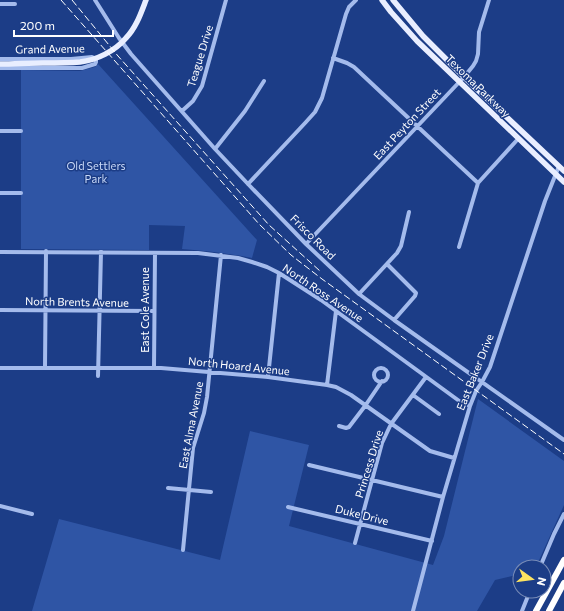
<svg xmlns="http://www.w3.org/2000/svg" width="564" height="611" font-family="Commissioner,sans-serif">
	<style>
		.green { fill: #2f55a5 }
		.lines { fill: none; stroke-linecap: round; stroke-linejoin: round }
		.minor { stroke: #a4bbec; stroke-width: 4 }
		.major { stroke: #e9eeff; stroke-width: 5.5 }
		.highway { stroke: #fff; stroke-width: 6 }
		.rail { stroke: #fff; stroke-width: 1; stroke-dasharray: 7 3; stroke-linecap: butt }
		.labels { text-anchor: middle; stroke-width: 3; stroke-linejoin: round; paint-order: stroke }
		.street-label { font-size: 11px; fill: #fff; stroke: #1c3d87 }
		.park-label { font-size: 11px; fill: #c9d9f8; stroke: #1c3d87 }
	</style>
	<rect width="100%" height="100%" fill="#1c3d87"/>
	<!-- green -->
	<path class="green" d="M 98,64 L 257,240 L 252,258 C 228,253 205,251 182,249 L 185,226 L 149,225 L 149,250 L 21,249 L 21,70 L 80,71 L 95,67 Z
		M 478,399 L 564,461 L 564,505 L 536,567 L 520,567 L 520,574 L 495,580 L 477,611 L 32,611 L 59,519 L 220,560 L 250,431 L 309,445 L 289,526 L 433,565 L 444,536 Z"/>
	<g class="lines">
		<!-- minor -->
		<path class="minor" d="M 95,0 L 119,38 L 131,54 L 215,149 L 248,184 L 306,244 L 359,294 L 394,320 L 564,440
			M 0,4 L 15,4
			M 333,58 L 347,63 L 354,67 L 417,126 L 478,183
			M 0,59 L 71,59 L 92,57 L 96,59 L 96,62 L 95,64 L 82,68 L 0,68
			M 182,111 L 193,101 L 202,86 L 226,0
			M 0,131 L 21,131
			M 215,149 L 245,111 L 264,81
			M 248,184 L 306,122 L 315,112 L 322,98 L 346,14 L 349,7 L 356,0
			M 0,193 L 21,193
			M 306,244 L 464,77 L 473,66 L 476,61 L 478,54 L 479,32 L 489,0
			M 459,247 L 478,183 L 518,139
			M 0,252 L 198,253 L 238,258 L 252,262 L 267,267 L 279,273 L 321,300 L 462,403 L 470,406
			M 387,264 L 416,293 L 415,296 L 394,320
			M 359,294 L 397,253 L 401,246 L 409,212
			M 0,310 L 154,311
			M 0,368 L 161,368 L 268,377 L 327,385 L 336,387 L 351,395 L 430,451 L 454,458
			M 45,368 L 46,251
			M 154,368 L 155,253
			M374 375a7 7 0 1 1 14 0a7 7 0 1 1-14 0Z
			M 98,376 L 101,252
			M 268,377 L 279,273
			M 327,385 L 336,311
			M 413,395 L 439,414
			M 339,426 L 346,428 L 349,427 L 365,406 L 382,381
			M 309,465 L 443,497
			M 168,488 L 211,492
			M 0,506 L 32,514
			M 288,507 L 432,541
			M 355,543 L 382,443 L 391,424 L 426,377
			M 183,550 L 193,448 L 204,413 L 207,397 L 221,255
			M 540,567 L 554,534 L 564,514
			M 413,611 L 443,497 L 470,406 L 476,391 L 482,382 L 490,367 L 545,201 L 559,166
			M 522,611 L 530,591"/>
		<!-- major -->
		<path class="major" d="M 382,0 L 391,12 L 417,41 L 564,182
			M 393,0 L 423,36 L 464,77 L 564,171
			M 0,64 C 14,64 29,63 43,63 C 55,63 68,63 80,62 C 97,60 115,51 126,38 C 136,28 141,13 146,0"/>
		<!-- highway -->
		<path class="highway" d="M 536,611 L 564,560
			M 549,611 L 564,583"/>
		<!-- rail -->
		<path class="rail" d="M 61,0 L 259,224 L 291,255 L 322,279 L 564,454
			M 72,0 L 118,56 L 269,225 L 320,271"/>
	</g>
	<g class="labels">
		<!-- street labels -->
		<g class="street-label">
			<text transform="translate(50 49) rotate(-1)" y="4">Grand Avenue</text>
			<text transform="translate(200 56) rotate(-73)" y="4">Teague Drive</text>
			<text transform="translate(478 86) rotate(44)" y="4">Texoma Parkway</text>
			<text transform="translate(407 124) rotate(-47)" y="4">East Peyton Street</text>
			<text transform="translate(313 237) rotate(45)" y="4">Frisco Road</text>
			<text transform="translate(323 293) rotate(34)" y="4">North Ross Avenue</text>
			<text transform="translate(77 302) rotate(1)" y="4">North Brents Avenue</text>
			<text transform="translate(145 310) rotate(-90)" y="4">East Cole Avenue</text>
			<text transform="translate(239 366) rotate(6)" y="4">North Hoard Avenue</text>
			<text transform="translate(475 372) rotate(-68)" y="4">East Baker Drive</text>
			<text transform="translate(191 425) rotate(-79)" y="4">East Alma Avenue</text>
			<text transform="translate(369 464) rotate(-73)" y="4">Princess Drive</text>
			<text transform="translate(362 515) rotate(14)" y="4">Duke Drive</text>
		</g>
		<!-- park labels -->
		<g class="park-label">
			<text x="96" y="170">Old Settlers<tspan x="96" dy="13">Park</tspan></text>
		</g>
	</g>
	<!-- north arrow -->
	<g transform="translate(532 579) rotate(104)"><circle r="19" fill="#1c3d87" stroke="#778bb7"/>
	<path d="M0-3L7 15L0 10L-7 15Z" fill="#fce361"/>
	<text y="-6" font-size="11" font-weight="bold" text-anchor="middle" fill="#ffffff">N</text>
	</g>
	<!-- scale -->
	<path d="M14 30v6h99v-6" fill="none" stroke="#ffffff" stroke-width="2"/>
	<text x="20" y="30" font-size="12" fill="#ffffff" stroke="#1c3d87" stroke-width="3" paint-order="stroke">200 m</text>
</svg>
